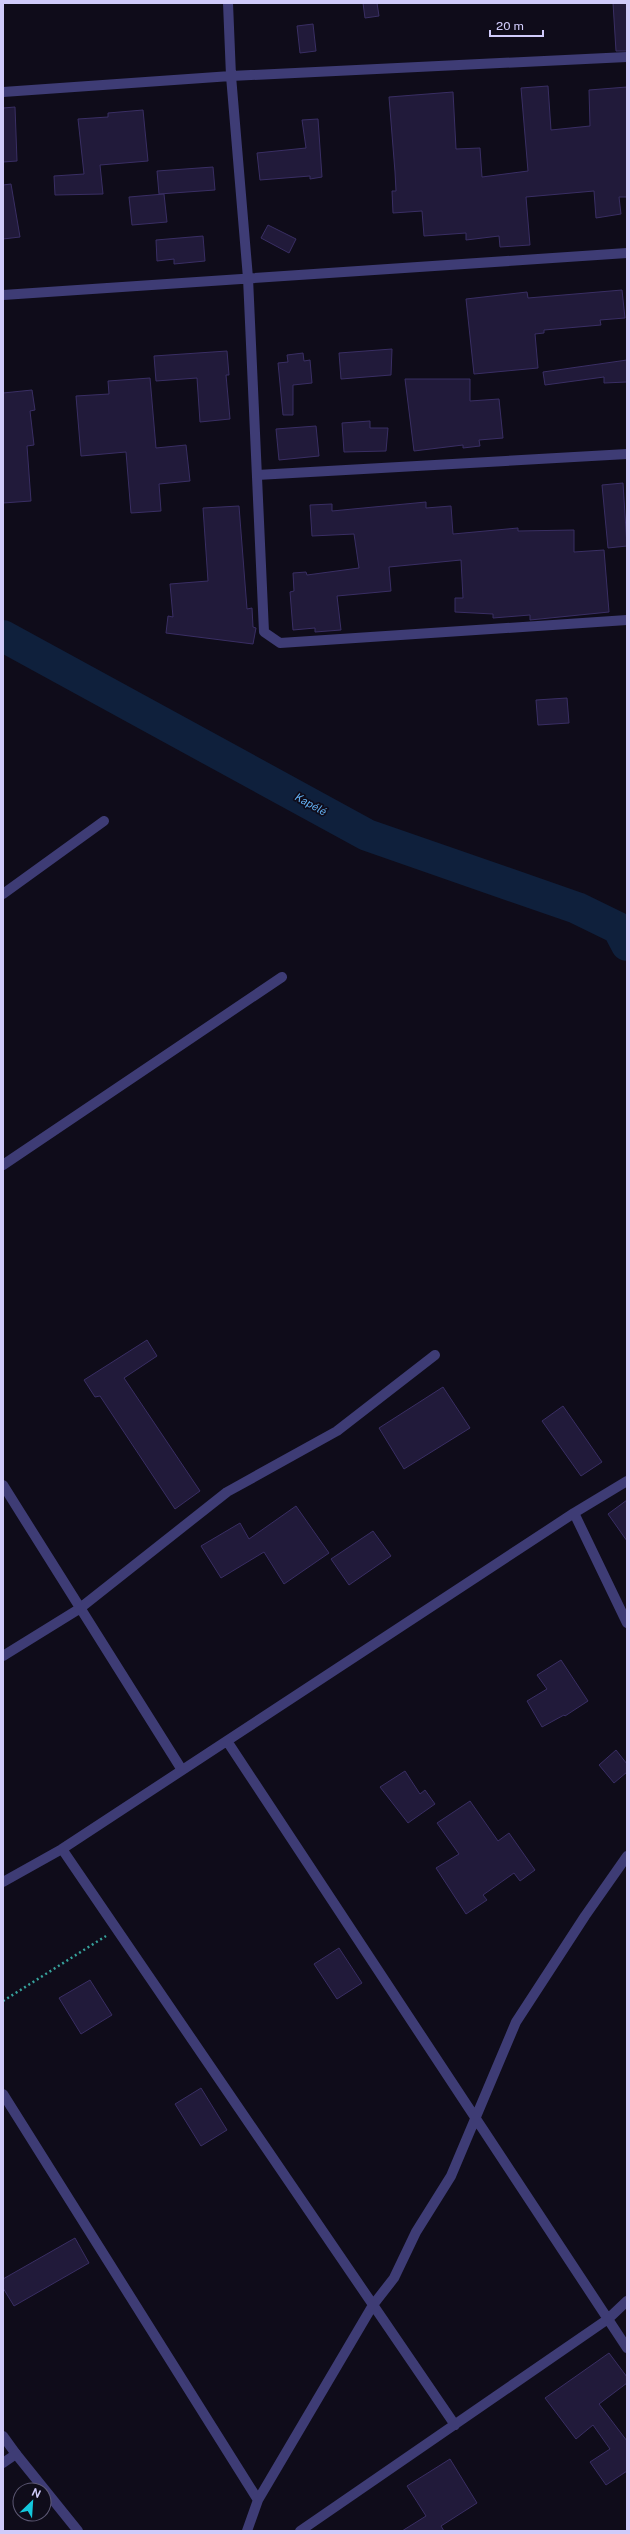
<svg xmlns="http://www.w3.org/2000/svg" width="630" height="2534" font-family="'Public Sans',sans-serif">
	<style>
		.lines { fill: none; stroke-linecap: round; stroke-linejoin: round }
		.river { stroke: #0f203c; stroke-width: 32 }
		.building { fill: #211a3a; stroke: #392e63 }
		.path { stroke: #37a29c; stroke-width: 2.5; stroke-dasharray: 2 3; stroke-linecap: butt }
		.lane { stroke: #3e3c75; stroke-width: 10 }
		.street { stroke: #3e3c75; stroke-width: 10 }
		.labels { text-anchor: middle; stroke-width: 3.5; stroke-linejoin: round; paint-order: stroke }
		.water-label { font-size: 11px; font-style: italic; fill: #62aef0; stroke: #0f0c1a }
	</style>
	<rect width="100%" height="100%" fill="#0f0c1a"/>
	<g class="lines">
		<!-- river -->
		<path class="river" d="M 3,636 L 367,835 L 577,908 L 618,928 L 627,945"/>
	</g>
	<!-- building -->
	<path class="building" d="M 363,3 L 377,3 L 379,16 L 365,18 Z
		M 613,3 L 627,3 L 627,51 L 616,51 Z
		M 313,24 L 316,51 L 300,53 L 297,26 Z
		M 548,86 L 551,130 L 590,126 L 589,90 L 627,87 L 627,197 L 619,197 L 621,214 L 596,218 L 594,191 L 526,197 L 530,245 L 500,247 L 499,236 L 466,240 L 466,233 L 424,236 L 422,211 L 393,213 L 392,191 L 396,191 L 395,172 L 389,97 L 453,92 L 456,149 L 480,148 L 482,177 L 528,171 L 521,88 Z
		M 15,107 L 17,161 L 3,162 L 3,108 Z
		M 143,110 L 148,161 L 100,165 L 103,194 L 55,195 L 54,176 L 84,174 L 78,119 L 108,117 L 108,113 Z
		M 318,119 L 322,177 L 310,179 L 310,176 L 260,180 L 257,153 L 306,148 L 302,120 Z
		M 213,167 L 215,190 L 159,194 L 157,171 Z
		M 11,184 L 20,237 L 3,239 L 3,185 Z
		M 164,194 L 167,222 L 132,225 L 129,197 Z
		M 268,225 L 296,239 L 289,253 L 261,238 Z
		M 203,236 L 205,261 L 174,264 L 174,259 L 157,261 L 156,240 Z
		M 622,290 L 625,318 L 600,320 L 601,325 L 544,330 L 544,333 L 535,334 L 538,368 L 474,374 L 466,299 L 527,292 L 528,298 Z
		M 392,349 L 391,375 L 341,379 L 339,353 Z
		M 227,351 L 229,375 L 226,375 L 230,419 L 200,422 L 197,378 L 156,381 L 154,356 Z
		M 303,353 L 304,361 L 310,360 L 312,383 L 293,385 L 293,415 L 283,415 L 278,363 L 288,362 L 287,355 Z
		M 627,360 L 627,382 L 604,383 L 604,377 L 545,385 L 543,372 Z
		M 150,378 L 156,448 L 186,445 L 190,481 L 159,484 L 161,511 L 131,513 L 126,452 L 81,456 L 76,396 L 109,394 L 108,381 Z
		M 405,379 L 470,379 L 470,401 L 499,399 L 503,438 L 479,440 L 480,446 L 463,448 L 463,445 L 414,451 Z
		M 32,390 L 35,410 L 30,411 L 34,445 L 27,446 L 31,501 L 3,503 L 3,393 Z
		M 370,421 L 370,428 L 388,428 L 386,451 L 344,452 L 342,423 Z
		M 316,426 L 319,456 L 279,460 L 276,429 Z
		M 623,483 L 627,546 L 608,548 L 602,485 Z
		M 426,502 L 426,508 L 451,506 L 453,534 L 518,528 L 518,531 L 574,530 L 574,552 L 604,550 L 609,612 L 530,620 L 530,615 L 493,618 L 493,614 L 455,612 L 455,598 L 463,598 L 461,560 L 389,567 L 391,591 L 337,596 L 341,630 L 315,632 L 315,628 L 293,630 L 290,592 L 294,591 L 293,573 L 306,572 L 307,575 L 359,568 L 354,534 L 312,536 L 310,505 L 332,504 L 332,511 Z
		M 239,506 L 247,609 L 252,608 L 253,627 L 256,628 L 253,644 L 166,633 L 168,616 L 173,617 L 170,584 L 208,581 L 203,508 Z
		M 567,698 L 569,723 L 538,725 L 536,700 Z
		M 147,1340 L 157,1356 L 124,1378 L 200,1491 L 175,1509 L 100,1396 L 95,1397 L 84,1380 Z
		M 443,1387 L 470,1428 L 404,1469 L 379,1428 Z
		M 563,1406 L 602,1462 L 581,1476 L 542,1421 Z
		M 627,1500 L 627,1541 L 608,1514 Z
		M 296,1506 L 329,1553 L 284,1584 L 264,1552 L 221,1578 L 201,1546 L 240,1523 L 249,1539 Z
		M 373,1531 L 391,1556 L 349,1585 L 331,1559 Z
		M 561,1660 L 588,1701 L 565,1716 L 564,1715 L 542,1727 L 527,1701 L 547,1689 L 537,1675 Z
		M 616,1750 L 627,1764 L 627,1772 L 614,1783 L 599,1765 Z
		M 405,1771 L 420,1794 L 425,1790 L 435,1804 L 408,1823 L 380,1787 Z
		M 470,1801 L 498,1841 L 509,1833 L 535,1870 L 520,1881 L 514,1873 L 483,1895 L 487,1900 L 466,1914 L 436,1868 L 459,1854 L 437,1823 Z
		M 339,1948 L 362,1983 L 337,1999 L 314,1964 Z
		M 90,1980 L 112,2015 L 81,2034 L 59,1998 Z
		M 201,2088 L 227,2130 L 201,2146 L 175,2104 Z
		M 75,2238 L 89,2263 L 14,2306 L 3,2288 L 3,2279 Z
		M 609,2353 L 627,2377 L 627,2383 L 599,2404 L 627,2441 L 627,2471 L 606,2485 L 590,2462 L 610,2449 L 593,2425 L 576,2439 L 545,2398 Z
		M 450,2459 L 477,2503 L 441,2526 L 444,2531 L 402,2531 L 426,2516 L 407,2486 Z"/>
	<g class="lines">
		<!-- path -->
		<path class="path" d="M 3,2001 L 106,1936"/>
		<!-- lane -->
		<path class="lane" d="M 3,2436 L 16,2454"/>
		<!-- street -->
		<path class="street" d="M 228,3 L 231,76 L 248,278 L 264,632 L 280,643 L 627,620
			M 3,92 L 231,76 L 627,57
			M 3,295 L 627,253
			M 257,475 L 627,454
			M 3,894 L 104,821
			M 3,1165 L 282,977
			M 3,1485 L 182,1770
			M 574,1513 L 627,1623
			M 3,1656 L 79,1609 L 227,1492 L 337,1431 L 435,1355
			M 227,1741 L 627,2348
			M 62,1849 L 455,2425
			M 3,1882 L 62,1849 L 574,1513 L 627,1481
			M 3,2094 L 258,2500
			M 3,2463 L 16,2454 L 78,2531
			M 247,2531 L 258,2500 L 373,2305 L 394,2278 L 416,2232 L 451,2176 L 516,2022 L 585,1916 L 627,1856
			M 300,2531 L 608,2319 L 627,2301"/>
	</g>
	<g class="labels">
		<!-- water labels -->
		<g class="water-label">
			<text transform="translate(311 804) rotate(29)" y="4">Kapélé</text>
		</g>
	</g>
	<!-- border -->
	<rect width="630" height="2534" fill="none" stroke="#d0cbfa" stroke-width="8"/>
	<!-- north arrow -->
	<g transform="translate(32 2502) rotate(25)"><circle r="19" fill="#0f0c1a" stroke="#5c5874"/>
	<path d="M0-3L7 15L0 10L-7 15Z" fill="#14c7dc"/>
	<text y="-6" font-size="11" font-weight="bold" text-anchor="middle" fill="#d0cbfa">N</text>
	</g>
	<!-- scale -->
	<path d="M490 30v6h53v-6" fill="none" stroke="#d0cbfa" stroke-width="2"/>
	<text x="496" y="30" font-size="12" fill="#d0cbfa" stroke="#0f0c1a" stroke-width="3" paint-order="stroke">20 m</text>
</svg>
